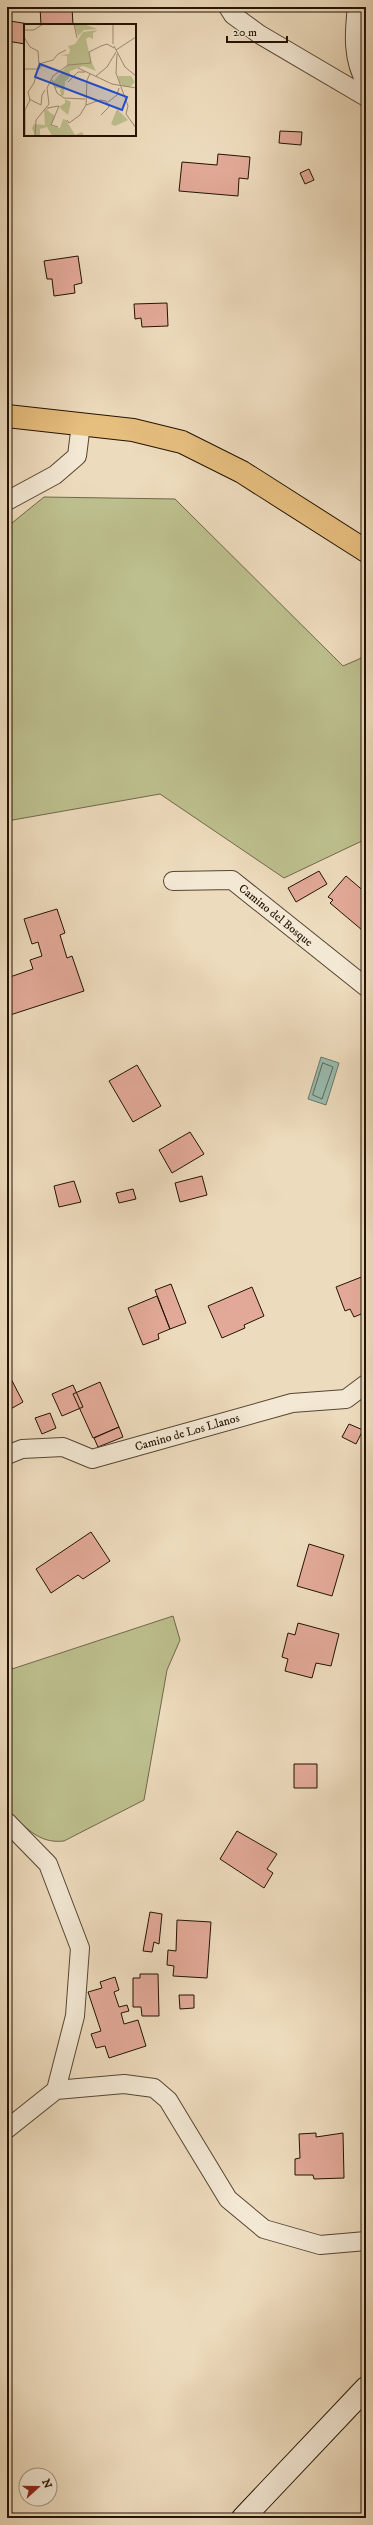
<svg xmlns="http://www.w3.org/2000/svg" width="373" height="2525" font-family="'IM FELL DW Pica',serif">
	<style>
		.green { fill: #bdbf8e; stroke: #706948 }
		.water { fill: #99bbaf; stroke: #6a786a }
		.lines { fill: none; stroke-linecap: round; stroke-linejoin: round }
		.shore { stroke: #5e6759; stroke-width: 1 }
		.building { fill: #e2a998; stroke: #231303 }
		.street-casing { stroke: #564532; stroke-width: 20 }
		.secondary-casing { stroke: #231303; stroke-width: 24 }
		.highway-casing { stroke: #231303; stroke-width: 24 }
		.street { stroke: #f3e8d4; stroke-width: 18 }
		.secondary { stroke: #f3e8d4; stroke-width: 22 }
		.highway { stroke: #e6be7e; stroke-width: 22 }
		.labels { text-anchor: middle; stroke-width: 3; stroke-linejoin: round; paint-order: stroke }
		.street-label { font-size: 12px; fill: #231303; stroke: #f3e8d4 }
		.inset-road { fill: none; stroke: #9c8b73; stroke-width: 1 }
		.view { fill: #1d4ed8; fill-opacity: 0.15; stroke: #1d4ed8; stroke-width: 2 }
		.inset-edge { fill: none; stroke: #231303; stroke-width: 2 }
	</style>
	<rect width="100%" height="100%" fill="#eddbbd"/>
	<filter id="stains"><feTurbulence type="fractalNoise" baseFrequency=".005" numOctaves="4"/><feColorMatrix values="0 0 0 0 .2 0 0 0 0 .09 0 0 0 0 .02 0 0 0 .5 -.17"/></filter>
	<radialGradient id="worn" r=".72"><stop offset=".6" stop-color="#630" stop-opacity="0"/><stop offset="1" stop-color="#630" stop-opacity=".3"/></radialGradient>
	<!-- green -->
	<path class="green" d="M 44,497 L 175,499 L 343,666 L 366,656 L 366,839 L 284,878 L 160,794 L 7,821 L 7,527 Z
		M 173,1616 L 180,1640 L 167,1670 L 144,1800 L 64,1841 C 38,1844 26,1827 7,1810 L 7,1626 L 12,1669 Z"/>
	<!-- water -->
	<path class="water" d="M 321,1057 L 339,1063 L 326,1105 L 308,1099 Z"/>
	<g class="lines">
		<!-- shore -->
		<path class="shore" d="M 323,1063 L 333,1067 L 322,1099 L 313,1095 Z"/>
	</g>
	<!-- building -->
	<path class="building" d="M 40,7 L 72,7 L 73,25 L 41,25 Z
		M 10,21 L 35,25 L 25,25 L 25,44 L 7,41 Z
		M 280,131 L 302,132 L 301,145 L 279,143 Z
		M 218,154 L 250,157 L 248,179 L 239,178 L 238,196 L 179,191 L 182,162 L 217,165 Z
		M 309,169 L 314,180 L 305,184 L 300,173 Z
		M 78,256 L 82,283 L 74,285 L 75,293 L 54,296 L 52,279 L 47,279 L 44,261 Z
		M 167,303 L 168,326 L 142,327 L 141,318 L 135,319 L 134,304 Z
		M 319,871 L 327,884 L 296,902 L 288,888 Z
		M 346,876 L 366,893 L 366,925 L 362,930 L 330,903 L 333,900 L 328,897 Z
		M 57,909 L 65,933 L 60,935 L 67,958 L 72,956 L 84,991 L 7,1016 L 7,978 L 33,969 L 30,960 L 42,956 L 38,942 L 32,944 L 24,919 Z
		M 137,1065 L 161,1106 L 133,1122 L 109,1081 Z
		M 190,1132 L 204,1154 L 172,1173 L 159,1150 Z
		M 202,1176 L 207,1195 L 180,1202 L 175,1183 Z
		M 74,1181 L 81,1202 L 59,1207 L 54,1186 Z
		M 133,1189 L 136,1199 L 119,1203 L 116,1193 Z
		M 364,1276 L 366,1312 L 354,1317 L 350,1309 L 345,1311 L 336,1287 Z
		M 171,1284 L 186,1323 L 170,1329 L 155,1290 Z
		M 252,1287 L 264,1316 L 244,1325 L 245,1328 L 222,1338 L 208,1306 Z
		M 157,1296 L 170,1329 L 158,1334 L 159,1339 L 143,1345 L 128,1308 Z
		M 9,1375 L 23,1402 L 7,1411 L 7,1376 Z
		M 100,1382 L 119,1427 L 93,1438 L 73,1394 Z
		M 73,1385 L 83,1407 L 62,1416 L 52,1394 Z
		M 50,1413 L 56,1428 L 42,1434 L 35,1418 Z
		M 349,1424 L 363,1430 L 356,1444 L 342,1437 Z
		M 119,1427 L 123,1437 L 98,1447 L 94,1438 Z
		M 91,1532 L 110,1561 L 83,1579 L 78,1575 L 51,1593 L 36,1569 Z
		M 309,1544 L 344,1555 L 332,1596 L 297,1586 Z
		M 298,1623 L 339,1634 L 331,1666 L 316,1663 L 312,1678 L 285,1671 L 288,1659 L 282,1657 L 288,1633 L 295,1635 Z
		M 294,1764 L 317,1764 L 317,1788 L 294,1788 Z
		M 237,1831 L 277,1854 L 267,1869 L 273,1873 L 264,1888 L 220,1859 Z
		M 150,1912 L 162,1914 L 159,1944 L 154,1942 L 152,1952 L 143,1951 Z
		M 177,1920 L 211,1922 L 207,1978 L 173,1976 L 174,1966 L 167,1965 L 168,1950 L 176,1951 Z
		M 140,1974 L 158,1974 L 159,2016 L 142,2016 L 141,2007 L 133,2007 L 133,1978 L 140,1978 Z
		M 115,1977 L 119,1990 L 114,1992 L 119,2007 L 127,2005 L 129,2011 L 121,2013 L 124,2024 L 138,2020 L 146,2046 L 109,2058 L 105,2046 L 96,2048 L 91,2034 L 101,2031 L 88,1992 L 102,1988 L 100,1982 Z
		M 179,1995 L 194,1995 L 194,2008 L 180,2009 Z
		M 316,2133 L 316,2137 L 343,2133 L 344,2178 L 314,2179 L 313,2175 L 295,2175 L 295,2159 L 300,2158 L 299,2134 Z"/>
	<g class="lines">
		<defs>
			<path id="street" d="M 228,7 L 233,15 L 259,34 L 366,97
				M 357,7 C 354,33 352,59 366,83
				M 7,501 L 55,475 L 77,456 L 81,424
				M 173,881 L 232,880 L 366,987
				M 7,1455 L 22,1449 L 63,1447 L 92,1459 L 292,1403 L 346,1399 L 366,1384
				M 7,1822 L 48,1864 L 80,1948 L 75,2016 L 56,2090 L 7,2129
				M 56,2090 L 124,2084 L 154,2088 L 168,2100 L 228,2199 L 264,2229 L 320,2245 L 366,2241"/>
			<path id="secondary" d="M 243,2518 L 366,2388"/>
			<path id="highway" d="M 7,416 L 133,430 L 182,442 L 242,472 L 366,551"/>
		</defs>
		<!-- street casing -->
		<use href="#street" class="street-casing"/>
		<!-- secondary casing -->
		<use href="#secondary" class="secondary-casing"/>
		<!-- highway casing -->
		<use href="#highway" class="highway-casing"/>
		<!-- street -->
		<use href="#street" class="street"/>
		<!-- secondary -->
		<use href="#secondary" class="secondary"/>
		<!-- highway -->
		<use href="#highway" class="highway"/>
	</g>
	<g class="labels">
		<!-- street labels -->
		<g class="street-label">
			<text transform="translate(276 915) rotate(39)" y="4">Camino del Bosque</text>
			<text transform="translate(187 1432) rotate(-16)" y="4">Camino de Los Llanos</text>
		</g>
	</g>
	<!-- overview -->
	<g transform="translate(24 24)">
		<rect width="112" height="112" fill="#eddbbd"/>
		<path d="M 50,0 L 60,0 L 73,5 L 60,6 L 54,12 ZM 74,6 L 69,9 L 69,15 L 65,13 L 62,15 L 67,37 L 72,47 L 59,42 L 46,47 L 45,54 L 41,58 L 40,71 L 37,72 L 36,64 L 31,64 L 29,58 L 43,42 L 43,32 L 36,31 L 45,30 L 46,26 L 44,22 L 51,20 L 59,8 ZM 94,52 L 107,52 L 111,58 L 106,63 L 100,63 L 96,59 ZM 41,75 L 47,78 L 44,91 L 35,83 L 41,79 ZM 29,82 L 23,86 L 31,92 L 27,102 L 36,104 L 39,95 L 42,96 L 51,111 L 58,108 L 60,112 L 28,112 L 23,103 L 16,105 L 16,112 L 11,112 L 8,104 L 10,100 L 21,101 L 20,86 ZM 93,85 L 104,96 L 91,102 L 87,100 Z" fill="#bdbf8e"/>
		<path class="inset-road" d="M 50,0 L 53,14M 89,0 L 89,20M 0,6 L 10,6 L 19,0M 0,13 L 6,23 L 14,27 L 15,40M 90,22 L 101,43 L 112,52M 92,26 L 112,13M 93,30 L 92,49 L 104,82 L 102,90 L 112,104M 15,40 L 29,36 L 34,30 L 42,26M 54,44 L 88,60 L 112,64M 0,45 L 14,45 L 19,41M 72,52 L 83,43 L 92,28M 28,56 L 33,69 L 40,74 L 61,75M 44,58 L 54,48 L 61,48M 5,75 L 17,81 L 18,71 L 21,66M 84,78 L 93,71 L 95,64M 62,81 L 76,76 L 82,77 L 85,83 L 77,91M 23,84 L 35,82 L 27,101 L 34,103M 43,96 L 45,99 L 56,91 L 62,81 L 63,56 L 66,50M 1,112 L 1,86 L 6,76 L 4,68 L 10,59 L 15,40M 11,112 L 12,96 L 25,80 L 23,64 L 29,52 L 44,41 L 67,39 L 65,28 L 77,22 L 83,20 L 90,24"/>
		<path class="view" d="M 16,40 L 103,73 L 98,86 L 11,53 Z"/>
		<rect width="112" height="112" class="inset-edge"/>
	</g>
	<!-- margin -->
	<rect width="373" height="2525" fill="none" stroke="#eddbbd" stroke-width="24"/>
	<rect x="8" y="8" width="357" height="2509" fill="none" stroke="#231303" stroke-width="2"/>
	<rect x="12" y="12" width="349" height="2501" fill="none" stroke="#231303"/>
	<!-- north arrow -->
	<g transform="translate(38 2487) rotate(69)"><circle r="19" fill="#f3e8d4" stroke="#a09380"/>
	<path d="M0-3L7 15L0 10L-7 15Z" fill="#8f2418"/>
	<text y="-6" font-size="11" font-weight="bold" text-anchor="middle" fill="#231303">N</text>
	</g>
	<!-- scale -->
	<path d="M227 36v6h60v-6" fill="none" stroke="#231303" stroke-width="2"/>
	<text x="233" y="36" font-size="12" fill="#231303" stroke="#f3e8d4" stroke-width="3" paint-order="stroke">20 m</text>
	<rect width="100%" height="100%" filter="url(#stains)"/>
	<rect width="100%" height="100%" fill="url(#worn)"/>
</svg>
